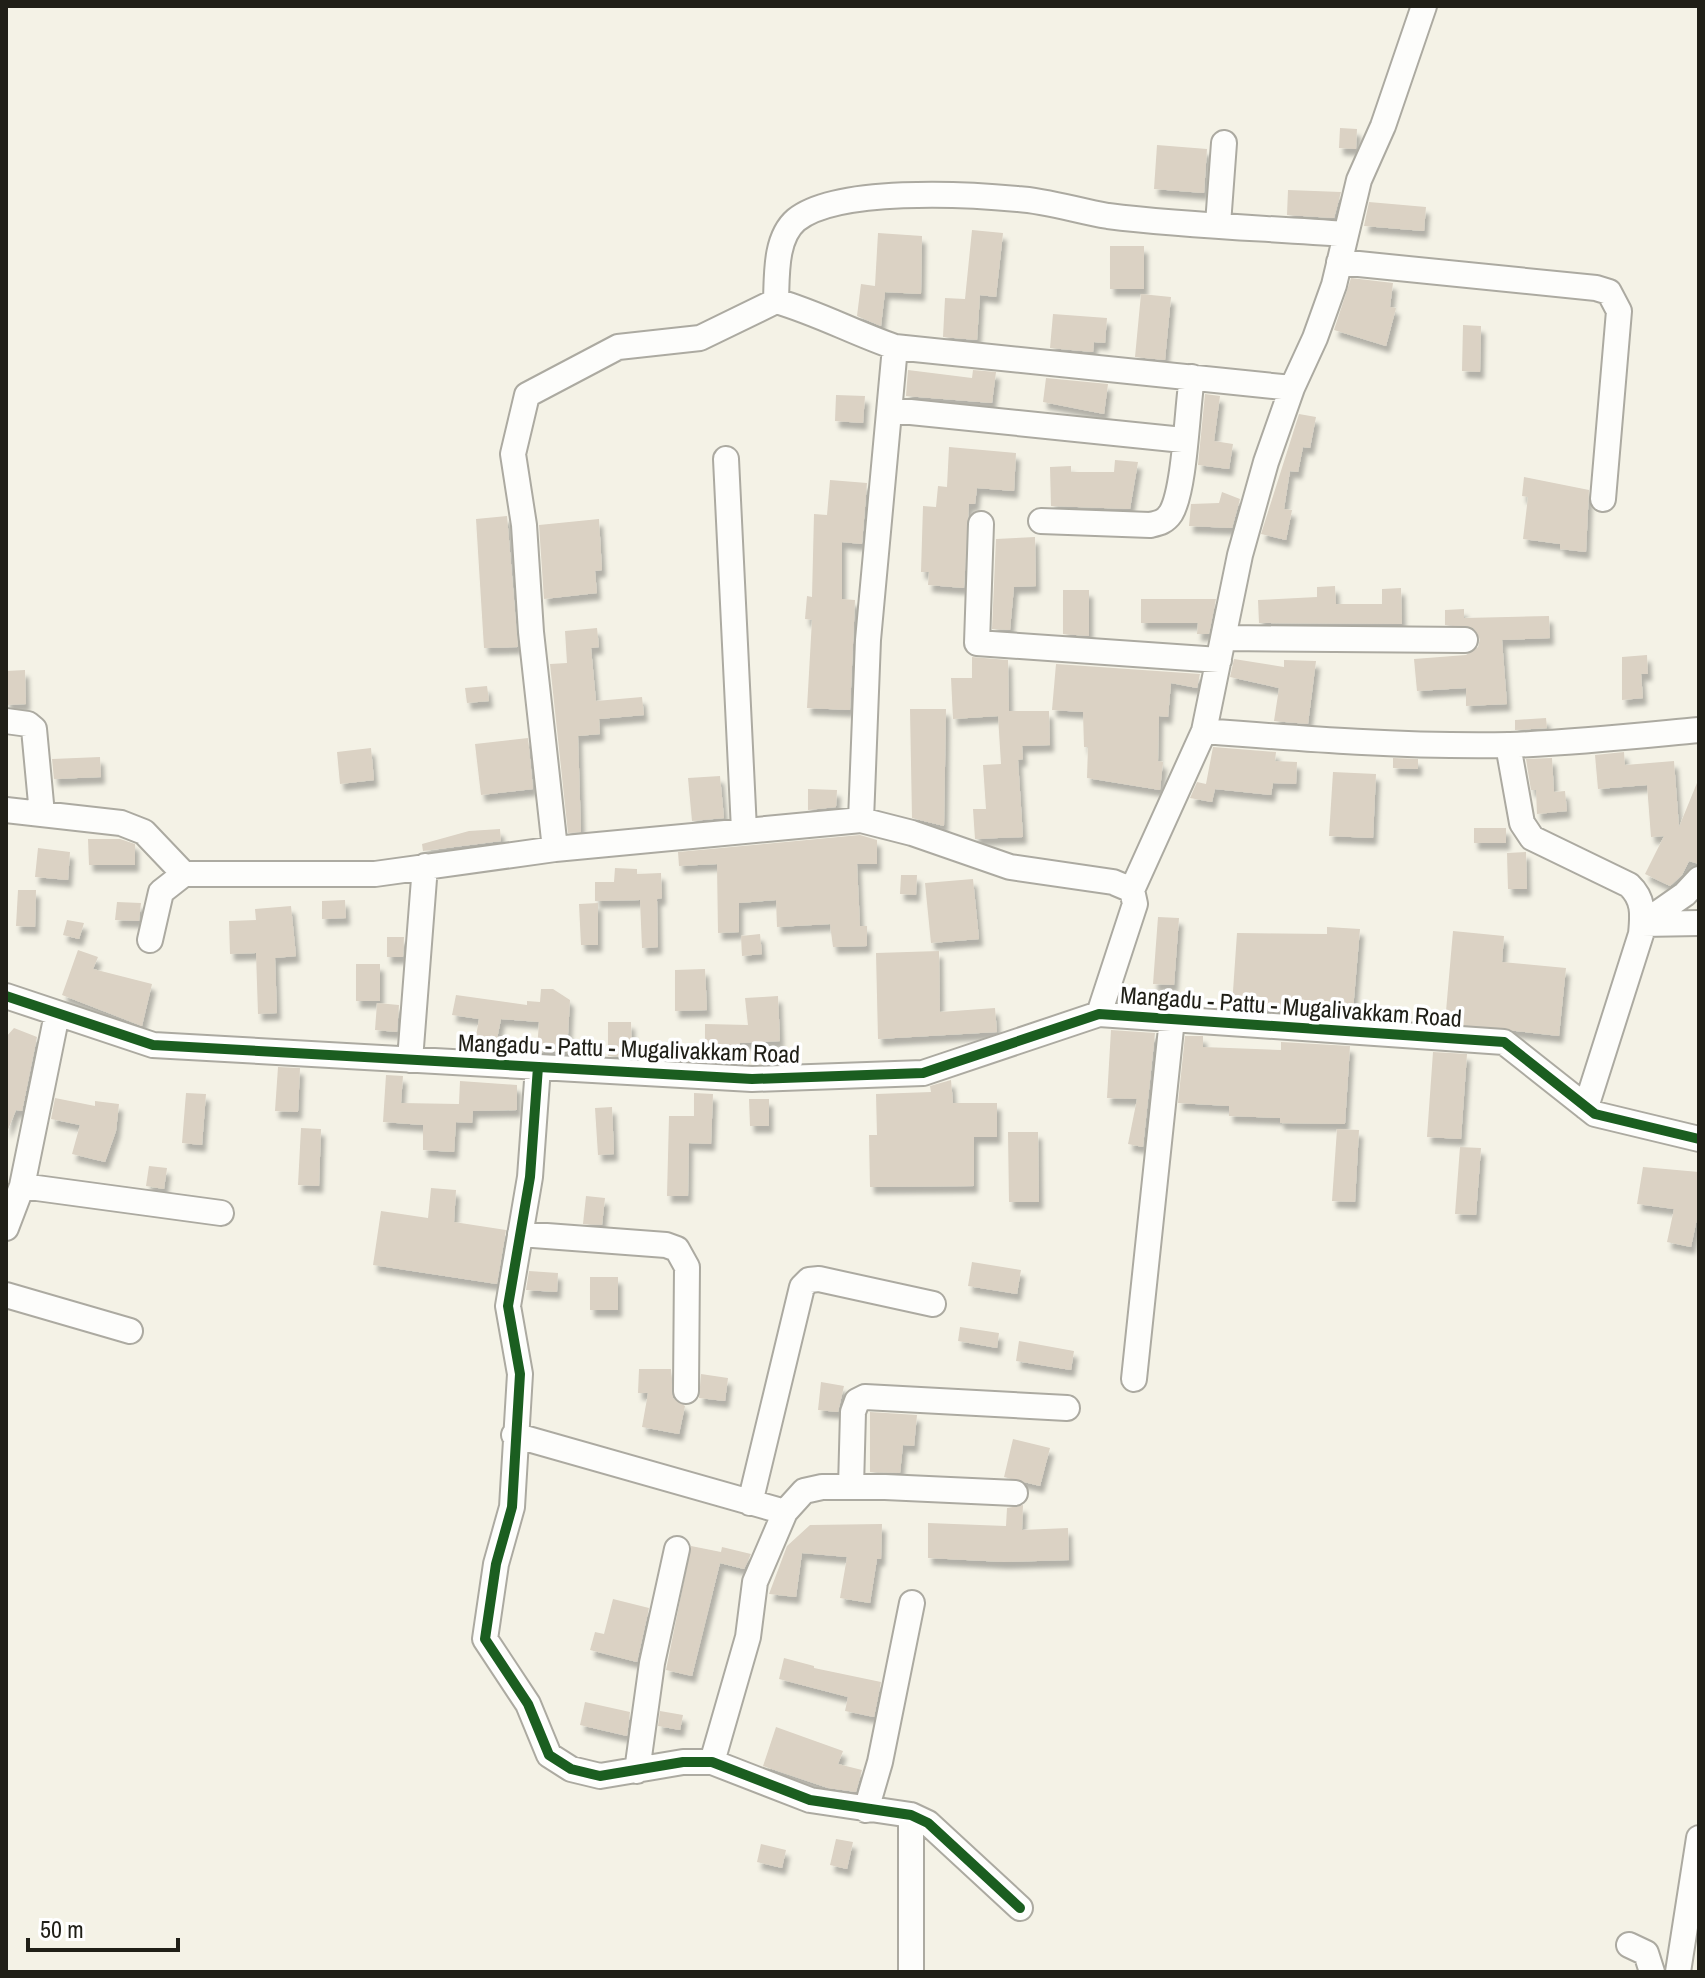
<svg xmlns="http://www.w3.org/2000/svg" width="1705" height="1978" font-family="'Archivo Narrow',sans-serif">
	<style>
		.building { fill: #dbd2c4; filter: url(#shadow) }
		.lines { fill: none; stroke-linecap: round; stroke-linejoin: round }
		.minor-casing { stroke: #acaaa1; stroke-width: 28 }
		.minor { stroke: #fdfdfb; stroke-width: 24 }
		.cycleway-casing { stroke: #fff; stroke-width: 15 }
		.cycleway { stroke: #1b5e20; stroke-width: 10 }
		.labels { text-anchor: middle; stroke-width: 7; stroke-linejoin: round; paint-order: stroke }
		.street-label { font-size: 24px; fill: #201f17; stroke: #fff }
	</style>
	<defs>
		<filter id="shadow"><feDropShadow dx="4" dy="7" stdDeviation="2" flood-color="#0004"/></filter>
	</defs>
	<rect width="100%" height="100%" fill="#f4f2e6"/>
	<!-- building -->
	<path class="building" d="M 1340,128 L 1357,129 L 1356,149 L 1339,148 Z
		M 1157,145 L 1207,149 L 1204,193 L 1154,189 Z
		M 1288,190 L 1341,192 L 1334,218 L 1287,215 Z
		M 1369,202 L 1426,207 L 1424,231 L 1364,226 Z
		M 972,230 L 1003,233 L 996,297 L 980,295 L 977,340 L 943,337 L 945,298 L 965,299 Z
		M 878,233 L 922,236 L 921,294 L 885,292 L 881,326 L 857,316 L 861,284 L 875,286 Z
		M 1110,246 L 1144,246 L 1144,289 L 1110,289 Z
		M 1351,278 L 1393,283 L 1390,307 L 1396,308 L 1386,346 L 1334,330 Z
		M 1141,294 L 1171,297 L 1165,360 L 1135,357 Z
		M 1053,314 L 1107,318 L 1105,343 L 1094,342 L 1093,352 L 1050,348 Z
		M 1463,325 L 1481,326 L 1480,372 L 1462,371 Z
		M 908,370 L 972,378 L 973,370 L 996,372 L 992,403 L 906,396 Z
		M 1046,378 L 1108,384 L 1104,414 L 1043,402 Z
		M 1205,394 L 1220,396 L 1214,441 L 1233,444 L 1229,469 L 1198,465 Z
		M 836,395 L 865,396 L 863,423 L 835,421 Z
		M 1299,414 L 1316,417 L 1310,448 L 1303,447 L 1298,472 L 1290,471 L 1284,509 L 1292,510 L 1286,540 L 1261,534 Z
		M 949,447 L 1016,453 L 1014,491 L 977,488 L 975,504 L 969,504 L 964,588 L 928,585 L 929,572 L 921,572 L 923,506 L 936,507 L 938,486 L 947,487 Z
		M 1115,460 L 1138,462 L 1130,509 L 1051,506 L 1050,467 L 1071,466 L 1071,472 L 1114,472 Z
		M 1524,477 L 1589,490 L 1586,552 L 1560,549 L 1560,544 L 1523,539 L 1528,497 L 1522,496 Z
		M 830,480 L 867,483 L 862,544 L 842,542 L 842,599 L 855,600 L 850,710 L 807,708 L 812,620 L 805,619 L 807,596 L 812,597 L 814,514 L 827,515 Z
		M 1222,492 L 1240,499 L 1232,528 L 1189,526 L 1191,504 L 1219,503 Z
		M 507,516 L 518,647 L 484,648 L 476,519 Z
		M 599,519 L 602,570 L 595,571 L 597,593 L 544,599 L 539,525 Z
		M 1035,537 L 1036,586 L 1014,587 L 1010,630 L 992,629 L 996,539 Z
		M 1335,586 L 1336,604 L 1382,604 L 1382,589 L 1401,588 L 1402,624 L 1259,623 L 1258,600 L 1317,597 L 1317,587 Z
		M 1063,590 L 1089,590 L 1089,636 L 1063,634 Z
		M 1141,599 L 1216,599 L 1209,634 L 1197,634 L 1198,623 L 1141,623 Z
		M 1464,609 L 1464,618 L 1549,616 L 1550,638 L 1502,640 L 1507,704 L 1466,706 L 1466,688 L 1417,691 L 1414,659 L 1466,655 L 1478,647 L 1480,639 L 1473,628 L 1445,625 L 1445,610 Z
		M 597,628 L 599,647 L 591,648 L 596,701 L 642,697 L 644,715 L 599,719 L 600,734 L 578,736 L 581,832 L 568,833 L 550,664 L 567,663 L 565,631 Z
		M 1647,655 L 1648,674 L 1641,674 L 1643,698 L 1622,700 L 1622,657 Z
		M 972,657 L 1008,660 L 1009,711 L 1049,711 L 1050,745 L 1022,746 L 1023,759 L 1018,760 L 1023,837 L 975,839 L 973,809 L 986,809 L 983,765 L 1001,764 L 998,716 L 953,719 L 951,678 L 972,678 Z
		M 1234,659 L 1284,667 L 1284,660 L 1316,661 L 1308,724 L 1274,721 L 1279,688 L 1230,677 Z
		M 1056,664 L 1200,674 L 1197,688 L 1171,683 L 1168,717 L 1159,716 L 1158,761 L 1163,762 L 1160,790 L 1087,778 L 1088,747 L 1084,747 L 1083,712 L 1052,710 Z
		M 25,670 L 26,704 L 6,705 L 6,671 Z
		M 487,686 L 489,701 L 467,703 L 465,688 Z
		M 910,709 L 946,709 L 944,826 L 912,818 Z
		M 1546,718 L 1547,728 L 1515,730 L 1515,720 Z
		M 528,738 L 533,789 L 481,795 L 475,744 Z
		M 1213,747 L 1276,752 L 1275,761 L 1297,762 L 1296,784 L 1273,783 L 1271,795 L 1215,789 L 1212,802 L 1190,798 L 1197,782 L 1206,784 Z
		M 371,748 L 374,780 L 340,784 L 337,752 Z
		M 1624,752 L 1625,765 L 1674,761 L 1679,827 L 1699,778 L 1699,864 L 1689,861 L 1682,875 L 1670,886 L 1645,874 L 1664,836 L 1651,837 L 1647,785 L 1598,789 L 1595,755 Z
		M 100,757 L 101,777 L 54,779 L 52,759 Z
		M 1393,758 L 1418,759 L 1418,769 L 1393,768 Z
		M 1552,758 L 1554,792 L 1565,791 L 1567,811 L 1537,814 L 1536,790 L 1531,790 L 1526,759 Z
		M 1333,772 L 1376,774 L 1373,838 L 1329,836 Z
		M 720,776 L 724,818 L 692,821 L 688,778 Z
		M 808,789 L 837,790 L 836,807 L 808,810 Z
		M 1474,828 L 1506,828 L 1506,843 L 1474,843 Z
		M 500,829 L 501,841 L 423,851 L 422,844 L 469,831 Z
		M 860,835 L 877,840 L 877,864 L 857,864 L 860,926 L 867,926 L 867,946 L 833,947 L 830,924 L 777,927 L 776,900 L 739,903 L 739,932 L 718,933 L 717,864 L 679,866 L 678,852 Z
		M 88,839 L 120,839 L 135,844 L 135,865 L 89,865 Z
		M 38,848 L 70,852 L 68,880 L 35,877 Z
		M 1526,852 L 1527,889 L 1508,889 L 1507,853 Z
		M 615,868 L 637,869 L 637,874 L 661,873 L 662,898 L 657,899 L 658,947 L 642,948 L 640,900 L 595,901 L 595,882 L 614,882 Z
		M 901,875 L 917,875 L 916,895 L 900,894 Z
		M 973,879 L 979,939 L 931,943 L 925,883 Z
		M 18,890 L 36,890 L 35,927 L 16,926 Z
		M 345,900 L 346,918 L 322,919 L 322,901 Z
		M 117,902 L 141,903 L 139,921 L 115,920 Z
		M 598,903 L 598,945 L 581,945 L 579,904 Z
		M 291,906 L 296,956 L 275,958 L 277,1013 L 258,1014 L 256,953 L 230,954 L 229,921 L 256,920 L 255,909 Z
		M 1158,917 L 1179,918 L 1174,985 L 1153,984 Z
		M 67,920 L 84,923 L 79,939 L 63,935 Z
		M 1327,927 L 1360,929 L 1353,1010 L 1232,1006 L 1237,933 L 1327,934 Z
		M 1453,931 L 1504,936 L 1502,962 L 1566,968 L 1559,1036 L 1445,1023 Z
		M 760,934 L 762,954 L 742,956 L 741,936 Z
		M 387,937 L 404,937 L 403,957 L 387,957 Z
		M 78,950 L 98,957 L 93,969 L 152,984 L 142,1026 L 62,995 Z
		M 939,951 L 940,1012 L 995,1008 L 997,1032 L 878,1039 L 876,953 Z
		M 356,964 L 380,964 L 380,1001 L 356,1001 Z
		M 705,969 L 707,1010 L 675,1011 L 675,970 Z
		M 541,989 L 553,989 L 570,1000 L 567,1052 L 537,1050 L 539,1022 L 501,1019 L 495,1049 L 474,1048 L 479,1019 L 452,1015 L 456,995 L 527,1005 L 527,1001 L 540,1002 Z
		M 778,996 L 780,1041 L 740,1043 L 739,1063 L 705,1061 L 705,1024 L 748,1025 L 745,998 Z
		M 377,1003 L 399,1005 L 397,1032 L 375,1030 Z
		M 608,1022 L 631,1022 L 632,1057 L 608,1056 Z
		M 14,1028 L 37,1037 L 22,1111 L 16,1110 L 7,1132 L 6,1037 Z
		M 1111,1030 L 1155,1033 L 1143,1147 L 1128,1144 L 1137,1099 L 1107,1098 Z
		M 1185,1036 L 1203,1036 L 1203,1047 L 1281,1050 L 1281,1042 L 1350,1046 L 1345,1124 L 1280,1123 L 1280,1118 L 1229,1116 L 1229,1106 L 1178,1103 Z
		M 1433,1052 L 1467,1054 L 1461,1139 L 1427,1137 Z
		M 278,1067 L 300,1068 L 298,1112 L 275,1111 Z
		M 386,1075 L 403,1076 L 401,1103 L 459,1104 L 460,1081 L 517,1085 L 517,1110 L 473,1111 L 472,1123 L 456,1122 L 454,1152 L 423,1150 L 423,1125 L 383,1122 Z
		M 951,1080 L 953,1103 L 997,1103 L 997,1137 L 974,1137 L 974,1186 L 870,1187 L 869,1135 L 877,1135 L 876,1094 L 931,1092 L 930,1086 Z
		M 186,1093 L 206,1094 L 202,1145 L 182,1143 Z
		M 694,1093 L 713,1094 L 711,1144 L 689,1143 L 688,1196 L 667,1196 L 669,1116 L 694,1116 Z
		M 55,1098 L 95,1106 L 95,1101 L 119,1104 L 116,1131 L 105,1162 L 72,1154 L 80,1125 L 51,1119 Z
		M 749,1099 L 769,1099 L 769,1126 L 750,1126 Z
		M 612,1107 L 614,1154 L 598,1155 L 595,1108 Z
		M 301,1128 L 321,1129 L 319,1186 L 298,1185 Z
		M 1337,1129 L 1359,1130 L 1355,1202 L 1332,1201 Z
		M 1008,1132 L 1038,1132 L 1039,1202 L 1009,1202 Z
		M 1460,1147 L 1481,1148 L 1476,1215 L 1455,1214 Z
		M 149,1166 L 167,1168 L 164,1189 L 146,1186 Z
		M 1643,1167 L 1699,1172 L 1699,1209 L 1691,1247 L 1667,1242 L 1674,1209 L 1637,1204 Z
		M 431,1188 L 456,1190 L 454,1222 L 506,1230 L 497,1284 L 373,1265 L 381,1211 L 428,1218 Z
		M 586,1196 L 605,1198 L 602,1225 L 583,1224 Z
		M 972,1262 L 1021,1270 L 1017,1294 L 968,1286 Z
		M 529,1271 L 558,1273 L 557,1292 L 526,1290 Z
		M 590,1277 L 618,1277 L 618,1310 L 590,1310 Z
		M 960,1327 L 999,1333 L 997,1348 L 958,1341 Z
		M 1019,1341 L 1074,1351 L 1071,1370 L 1016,1361 Z
		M 639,1369 L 671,1369 L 673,1398 L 685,1406 L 679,1434 L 642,1427 L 648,1393 L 638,1393 Z
		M 701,1374 L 728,1378 L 725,1401 L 699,1398 Z
		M 821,1382 L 844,1386 L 838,1412 L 818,1410 Z
		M 870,1412 L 917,1415 L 914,1446 L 903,1445 L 900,1473 L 870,1472 Z
		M 1013,1439 L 1050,1448 L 1040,1486 L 1004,1477 Z
		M 1023,1505 L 1022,1530 L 1068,1528 L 1069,1560 L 1004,1562 L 928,1558 L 928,1523 L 1006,1526 L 1007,1508 Z
		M 882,1524 L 881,1559 L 877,1559 L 870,1603 L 840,1598 L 847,1557 L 802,1553 L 796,1597 L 769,1594 L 787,1546 L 810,1525 Z
		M 691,1546 L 721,1552 L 722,1547 L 751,1554 L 744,1569 L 720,1563 L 692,1676 L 666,1670 Z
		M 613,1599 L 649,1608 L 637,1662 L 590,1650 L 595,1632 L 604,1634 Z
		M 784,1658 L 814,1666 L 814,1668 L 881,1682 L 874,1717 L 845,1711 L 848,1697 L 779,1679 Z
		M 585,1702 L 630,1712 L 627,1736 L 580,1725 Z
		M 660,1711 L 683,1715 L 680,1730 L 658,1726 Z
		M 776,1727 L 843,1751 L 838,1764 L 862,1770 L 856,1792 L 828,1788 L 763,1766 Z
		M 836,1839 L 853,1842 L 847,1869 L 830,1865 Z
		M 761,1844 L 786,1850 L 782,1868 L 757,1862 Z"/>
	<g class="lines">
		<defs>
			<path id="minor" d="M 1218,224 L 1224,143
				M 1339,262 L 1596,288 L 1609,292 L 1619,311 L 1603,499
				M 895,347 C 854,333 818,313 776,301 C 777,275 775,238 796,220 C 837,187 966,194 1018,199 C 1048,201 1078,211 1108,216 C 1186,226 1266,228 1345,234
				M 891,410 L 1183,440
				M 726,459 L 744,830
				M 1041,521 L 1150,525 C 1159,523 1165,522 1171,513 C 1185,489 1187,409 1192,377
				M 981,524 L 977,643 L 1219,660
				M 1225,638 L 1465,640
				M 6,721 L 28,724 L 34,729 L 42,814
				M 1204,731 C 1306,739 1408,747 1510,745 C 1573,743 1636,736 1699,730
				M 1508,745 L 1522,823 L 1532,838 L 1629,885 C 1644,899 1643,914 1641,934 L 1586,1107
				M 6,810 L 121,823 L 144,832 L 184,874
				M 861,820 L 868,640 L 895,347 L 1292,388
				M 555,849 L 531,632 L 524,525 L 513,454 L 527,395 L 618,347 L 700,338 L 776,301
				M 1132,890 L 1204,731 L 1240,555 L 1266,462 L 1292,388 L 1315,338 L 1334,285 L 1359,180 L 1383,126 L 1424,6
				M 1642,924 L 1685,894 L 1699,879
				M 1642,924 L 1699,923
				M 150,940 L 161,892 L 184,874 L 375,874 L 555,849 L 861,820 L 912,833 L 1010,867 L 1113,882 L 1132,890 L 1135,904 L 1099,1014
				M 6,996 L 153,1045 L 752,1079 L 923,1073 L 1099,1014 L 1504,1042 L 1595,1114 L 1699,1139
				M 410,1060 L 425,866
				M 538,1067 L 530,1177 L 508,1306 L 520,1374 L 512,1507 L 496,1564 L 485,1639 L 528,1704 L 549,1755 L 571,1769 L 600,1776 L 683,1762 L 712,1762 L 810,1800 L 911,1815 L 928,1823 L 1020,1908
				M 22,1186 L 221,1213
				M 6,1228 L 22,1186 L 57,1014
				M 520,1234 L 666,1245 L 677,1249 L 687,1267 L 686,1391
				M 6,1295 L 130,1331
				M 1134,1379 L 1172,1019
				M 514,1435 L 785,1512
				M 851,1487 L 853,1412 L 857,1401 L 865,1397 L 1067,1408
				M 750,1503 L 802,1287 L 809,1280 L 819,1279 L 933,1304
				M 712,1762 L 748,1637 L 755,1582 L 785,1512 L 804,1491 L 822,1487 L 885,1487 L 1015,1493
				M 637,1771 L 652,1663 L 677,1549
				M 866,1810 L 880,1762 L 912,1603
				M 1629,1945 L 1646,1953 L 1652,1972
				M 911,1972 L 911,1815
				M 1678,1972 L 1699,1838"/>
		</defs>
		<!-- minor casing -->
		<use href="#minor" class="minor-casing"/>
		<!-- minor -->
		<use href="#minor" class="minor"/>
		<defs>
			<path id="cycleway" d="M 6,996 L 153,1045 L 752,1079 L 923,1073 L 1099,1014 L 1504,1042 L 1595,1114 L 1699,1139
				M 538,1067 L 530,1177 L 508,1306 L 520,1374 L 512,1507 L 496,1564 L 485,1639 L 528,1704 L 549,1755 L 571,1769 L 600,1776 L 683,1762 L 712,1762 L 810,1800 L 911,1815 L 928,1823 L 1020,1908"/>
		</defs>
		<!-- cycleway casing -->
		<use href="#cycleway" class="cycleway-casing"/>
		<!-- cycleway -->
		<use href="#cycleway" class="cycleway"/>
	</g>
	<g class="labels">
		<!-- street labels -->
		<g class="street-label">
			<text transform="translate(1291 1007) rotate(4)" y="8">Mangadu - Pattu - Mugalivakkam Road</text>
			<text transform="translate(629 1049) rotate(2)" y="8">Mangadu - Pattu - Mugalivakkam Road</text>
		</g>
	</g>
	<!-- border -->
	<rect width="1705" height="1978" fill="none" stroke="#201f17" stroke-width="16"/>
	<!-- scale -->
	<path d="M28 1938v12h150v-12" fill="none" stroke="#201f17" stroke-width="4"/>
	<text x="40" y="1938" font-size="24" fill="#201f17" stroke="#ffffff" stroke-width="6" paint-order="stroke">50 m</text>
</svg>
